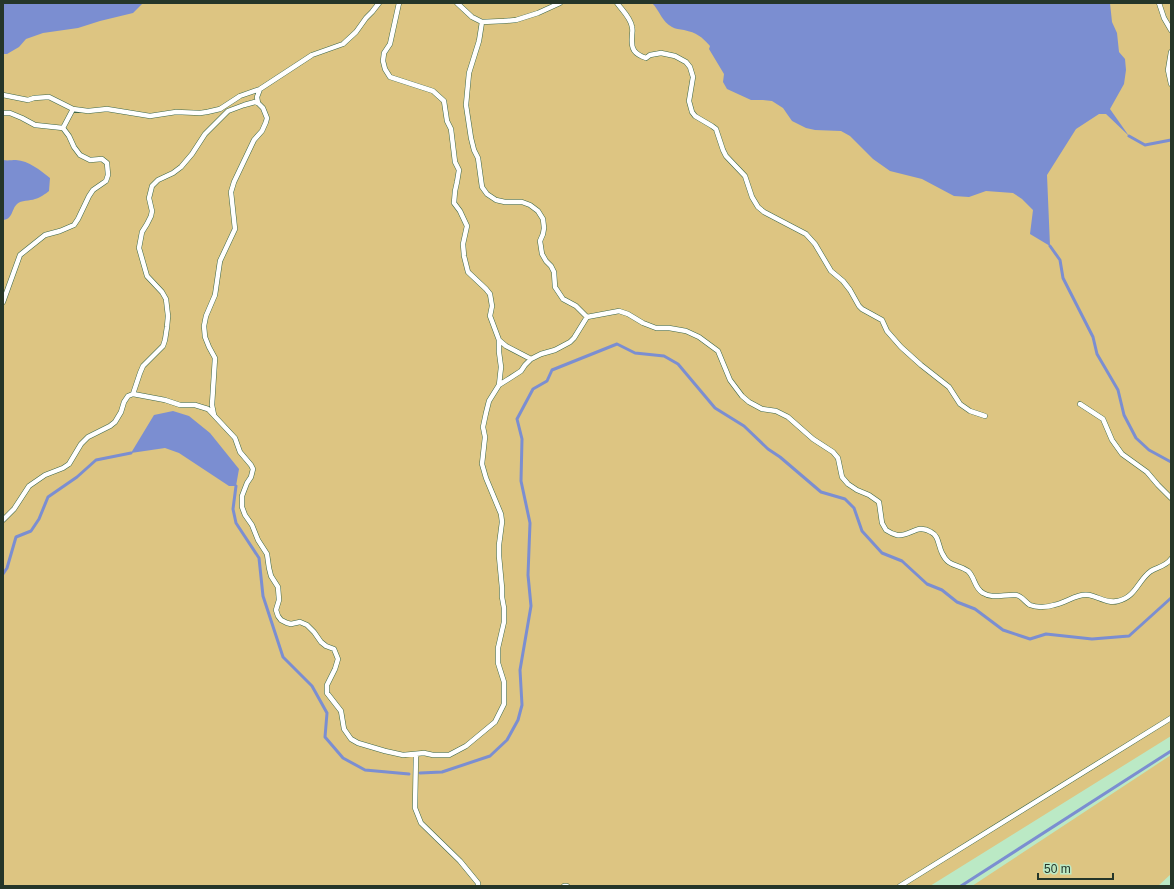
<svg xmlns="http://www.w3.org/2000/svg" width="1174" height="889" font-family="Arial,sans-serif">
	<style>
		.green { fill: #ddc582 }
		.water { fill: #7b8ed1 }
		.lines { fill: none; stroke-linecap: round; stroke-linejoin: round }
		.stream { stroke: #7b8ed1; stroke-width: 3 }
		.lane-casing { stroke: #3e6748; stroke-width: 5.5 }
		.lane { stroke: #fff; stroke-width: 4.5 }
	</style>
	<rect width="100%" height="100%" fill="#bbe9c5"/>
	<!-- green -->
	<path class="green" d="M 3,3 L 1171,3 L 1171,736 L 930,886 L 3,886 Z
		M 1171,755 L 1171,874 L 1158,886 L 972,886 Z"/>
	<!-- water -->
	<path class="water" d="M 3,3 L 143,3 L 133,13 L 100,21 L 78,28 L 43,33 L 26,39 L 19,47 L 7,54 L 3,54 Z
		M 652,3 L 1110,3 L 1112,22 L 1117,33 L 1119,52 L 1125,59 L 1126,70 L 1124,84 L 1110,109 L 1129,136 L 1106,114 L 1099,114 L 1076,129 L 1047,175 L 1050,246 L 1030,234 L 1033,210 L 1022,199 L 1013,193 L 986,191 L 969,197 L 954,196 L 922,179 L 890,171 L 873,159 L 850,136 L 841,131 L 815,130 L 806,128 L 792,121 L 783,108 L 772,101 L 763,100 L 751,100 L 727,89 L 723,82 L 724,74 L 709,49 L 710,46 C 701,36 697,33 684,30 C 680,29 675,29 672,27 C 662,22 660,11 652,3 Z
		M 3,160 C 8,161 11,160 16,160 C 29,161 40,170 50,178 L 49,191 C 45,194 40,198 35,199 C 30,201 21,200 17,204 C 11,210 13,219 3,220 Z
		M 173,411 L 189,416 L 210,433 L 239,469 L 236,486 L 229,486 L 179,453 L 165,448 L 131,453 L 154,415 Z"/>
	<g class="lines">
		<!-- stream -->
		<path class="stream" d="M 1129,136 L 1145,145 L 1171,140
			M 1050,246 L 1060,260 L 1063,278 L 1093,337 L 1097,354 L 1118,390 L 1124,415 L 1136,438 L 1149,450 L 1171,462
			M 236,486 L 233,509 L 236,523 L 259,558 L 263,596 L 283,657 L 312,686 L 327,713 L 325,737 L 343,758 L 365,770 L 409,774
			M 3,574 L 7,568 L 16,537 L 31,531 L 39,519 L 48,497 L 77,477 L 96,460 L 131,453
			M 420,773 L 442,772 L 490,756 L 507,740 L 518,720 L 522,705 L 520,670 L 531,606 L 528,575 L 530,523 L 521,481 L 522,439 L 517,419 L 533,389 L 547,381 L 552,370 L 617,344 L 635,353 L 664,356 L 678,364 L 715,408 L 744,426 L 768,449 L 780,457 L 821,492 L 845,499 L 854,508 L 862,531 L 882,553 L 902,561 L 927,584 L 942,590 L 957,602 L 975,609 L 1003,630 L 1030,639 L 1046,634 L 1092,639 L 1129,636 L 1171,598
			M 961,886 L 1171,751"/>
		<defs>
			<path id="lane" d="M 399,3 L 390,44 L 384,53 L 383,61 L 385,69 L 390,77 L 433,91 L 444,101 L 447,121 L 451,129 L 455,162 L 459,170 L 457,182 L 455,191 L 454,203 L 460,211 L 467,226 L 463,244 L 464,256 L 468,272 L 486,289 L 490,294 L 492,306 L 490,316 L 499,340 L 499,352 L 501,367 L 499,385
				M 457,3 L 472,17 L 482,22 L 504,21 L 516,20 L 538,13 L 560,3
				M 617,3 C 622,10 631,18 632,27 C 633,30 632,33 632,37 C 631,49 634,54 646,58 L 650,55 L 661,53 L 675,56 L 686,62 L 690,67 L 693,77 L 689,101 L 692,112 L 695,116 L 712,126 L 716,129 L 723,150 L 726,156 L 745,176 L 752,197 L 758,207 L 764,212 L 806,234 L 815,244 L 831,271 L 843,281 L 850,290 L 859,306 L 862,309 L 882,320 L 887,331 L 901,347 L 921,365 L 949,387 L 960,404 L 970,411 L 985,416
				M 1159,3 L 1164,18 L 1171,30
				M 482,22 L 479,41 L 469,73 L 466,105 L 471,138 L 474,150 L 478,158 L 482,187 L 487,194 L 496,200 L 505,202 L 522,202 L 530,205 L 538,211 L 543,219 L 544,228 L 543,234 L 540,241 L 542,254 L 546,261 L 551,266 L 554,272 L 555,287 L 563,299 L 576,306 L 587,317
				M 1171,52 L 1168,70 L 1171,84
				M 3,95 L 28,100 L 34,98 L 49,97 L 73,109 L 88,111 L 107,109 L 150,116 L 176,112 L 200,113 L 207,112 L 220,109 L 240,96 L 260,89 L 312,55 L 343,44 L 356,32 L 366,18 L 372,12 L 379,3
				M 258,103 L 257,97 L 260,89
				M 3,113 L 10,113 L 22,118 L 35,125 L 63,128 L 69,136 L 74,147 L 80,155 L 90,160 L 102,159 L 107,163 L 108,175 L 106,181 L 93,190 L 89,196 L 78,219 L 74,225 L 60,231 L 45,235 L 20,255 L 3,302
				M 63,128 L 73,109
				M 499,340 L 506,346 L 531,359
				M 133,394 L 165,400 L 180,405 L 195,405 L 208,409 L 235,438 L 240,452 L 251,465 L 253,469 L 251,477 L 247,483 L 242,496 L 242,507 L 245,515 L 252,525 L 258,540 L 267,554 L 269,568 L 271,576 L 278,587 L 279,600 L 276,610 L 278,616 L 281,620 L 287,623 L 291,624 L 300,622 L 307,625 L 314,632 L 321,642 L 326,646 L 334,649 L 338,659 L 335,669 L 327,685 L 327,693 L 341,711 L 344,729 L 351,739 L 358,743 L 385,751 L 403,755 L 424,753 L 433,755 L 449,755 L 466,746 L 495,722 L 504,704 L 504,682 L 498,663 L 498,648 L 504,622 L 504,608 L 502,597 L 502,588 L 499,556 L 499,545 L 502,522 L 501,514 L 486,478 L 482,464 L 485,437 L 483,427 L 486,413 L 489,401 L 499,385 L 507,380 L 521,371 L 525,365 L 531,359 L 541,354 L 555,350 L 570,342 L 574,338 L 587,317 L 619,311 L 628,314 L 643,323 L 656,328 L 669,328 L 686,331 L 699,337 L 718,351 L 730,380 L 742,396 L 749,402 L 762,409 L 776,411 L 788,417 L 813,439 L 833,452 L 838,458 L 842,477 L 848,484 L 857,490 L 869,495 L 879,502 L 882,523 L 886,530 C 889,532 893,534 897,535 C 910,537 917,523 931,532 C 939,536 938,545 942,553 C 949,568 957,563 968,571 C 975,577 974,588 983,593 C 992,599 1005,594 1016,595 C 1022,596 1025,602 1030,605 C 1037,608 1048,607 1054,605 C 1066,603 1077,593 1089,595 C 1099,597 1108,604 1118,601 C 1136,597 1138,580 1151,571 C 1158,567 1166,566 1171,559
				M 1080,404 L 1103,419 L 1112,440 L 1122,454 L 1147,472 L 1158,485 L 1171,498
				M 3,520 L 14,509 L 29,486 L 45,475 L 63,468 L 69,464 L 81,444 L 88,437 L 110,426 L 115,422 L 121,412 L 124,402 L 128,396 L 133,394 L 140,373 L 143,366 L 163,346 L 165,340 L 167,327 L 168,316 L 166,299 L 162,292 L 147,276 L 139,248 L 142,232 L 147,224 L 151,216 L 152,211 L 149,198 L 152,186 L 158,180 L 173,173 L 181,167 L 192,154 L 205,134 L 228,111 L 244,105 L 255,102 L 258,103 L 263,108 L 267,118 L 266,122 L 262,131 L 254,140 L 234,182 L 231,192 L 235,229 L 220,261 L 215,295 L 206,316 L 204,326 L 205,337 L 209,347 L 215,358 L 212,405 L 214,415
				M 416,754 L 415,808 L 421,823 L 460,861 L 478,883 L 478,886
				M 564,886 L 567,886
				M 900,886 L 1171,718"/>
		</defs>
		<!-- lane casing -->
		<use href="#lane" class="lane-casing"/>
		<!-- lane -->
		<use href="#lane" class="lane"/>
	</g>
	<!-- border -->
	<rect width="1174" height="889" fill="none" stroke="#253629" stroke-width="8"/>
	<!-- scale -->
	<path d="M1038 873v6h75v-6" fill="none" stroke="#253629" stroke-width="2"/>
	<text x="1044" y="873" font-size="12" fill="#253629" stroke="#bbe9c5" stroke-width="3" paint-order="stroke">50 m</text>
</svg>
